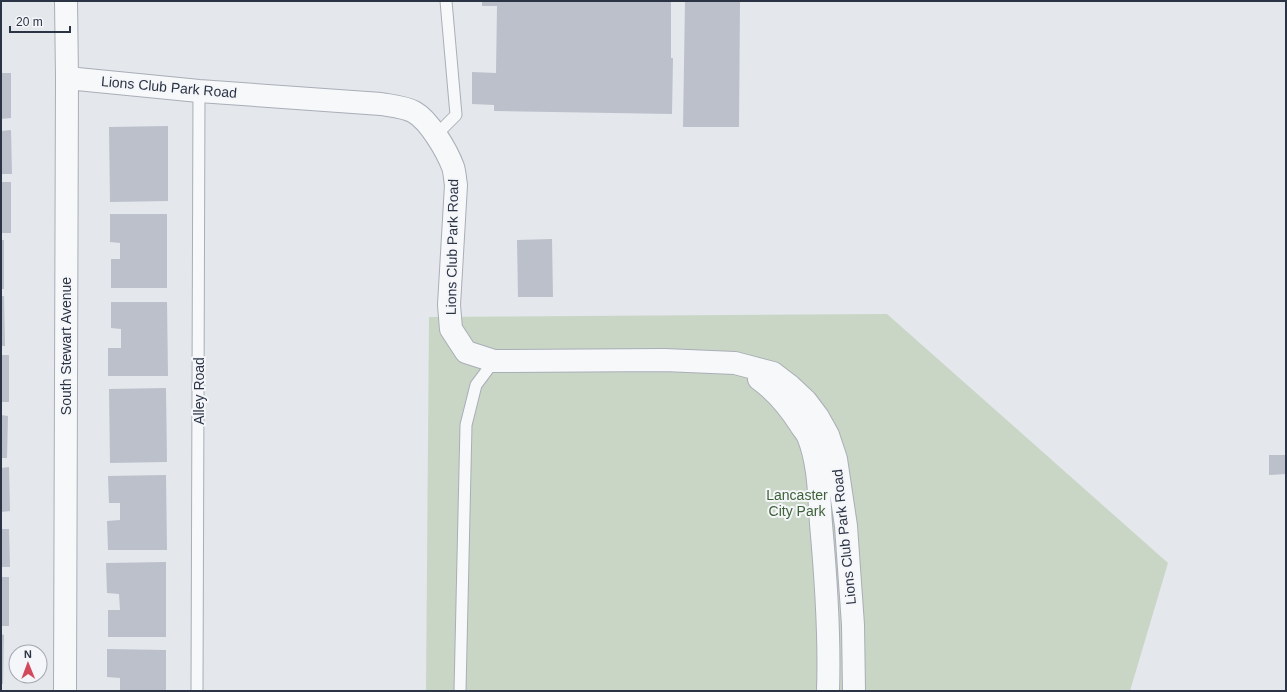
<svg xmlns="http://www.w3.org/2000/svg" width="1287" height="692" font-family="Arial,sans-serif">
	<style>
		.green { fill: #c9d6c5 }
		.building { fill: #bbc0ca }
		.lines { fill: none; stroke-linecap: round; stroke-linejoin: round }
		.lane-casing { stroke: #a9aeb7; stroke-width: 13 }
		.street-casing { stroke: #a9aeb7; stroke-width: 24 }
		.lane { stroke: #f7f8fa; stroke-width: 11 }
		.street { stroke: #f7f8fa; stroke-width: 22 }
		.labels { text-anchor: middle; stroke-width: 4; stroke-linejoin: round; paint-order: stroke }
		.street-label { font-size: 14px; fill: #2b3445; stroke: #f4f6f9 }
		.park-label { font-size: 14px; fill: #3f6138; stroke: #f4f6f9 }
	</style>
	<rect width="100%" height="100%" fill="#e4e7ec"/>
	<!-- green -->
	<path class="green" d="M 887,314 L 1168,563 L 1130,691 L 426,691 L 429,317 Z"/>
	<!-- building -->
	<path class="building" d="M 482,1 L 671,1 L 671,58 L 673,58 L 672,114 L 494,111 L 494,105 L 472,104 L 472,72 L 496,73 L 497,6 L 482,6 Z
		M 685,1 L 740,1 L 739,127 L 683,127 Z
		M 1,73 L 11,73 L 11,118 L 1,119 Z
		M 168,126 L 168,201 L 110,202 L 109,127 Z
		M 11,130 L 12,174 L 1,174 L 1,131 Z
		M 1,182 L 11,182 L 11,233 L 1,233 Z
		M 110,214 L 167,214 L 167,288 L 111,288 L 111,259 L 120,259 L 120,243 L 110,242 Z
		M 552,239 L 553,297 L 518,297 L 517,240 Z
		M 1,240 L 4,240 L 4,289 L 1,289 Z
		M 1,296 L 4,296 L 5,346 L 1,346 Z
		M 111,302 L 167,302 L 168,376 L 108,376 L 108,348 L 121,348 L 121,329 L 111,328 Z
		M 1,355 L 9,355 L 9,402 L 1,402 Z
		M 166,388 L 167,462 L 110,463 L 109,389 Z
		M 1,415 L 8,416 L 7,458 L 1,458 Z
		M 1269,455 L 1286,455 L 1286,474 L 1269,475 Z
		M 9,467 L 10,511 L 1,512 L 1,468 Z
		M 166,475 L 167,550 L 108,550 L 107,521 L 120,520 L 120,503 L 109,503 L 108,476 Z
		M 1,529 L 9,529 L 10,567 L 1,567 Z
		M 166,562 L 166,637 L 108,637 L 108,610 L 120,610 L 119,594 L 107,593 L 106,563 Z
		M 1,577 L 9,577 L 9,626 L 1,626 Z
		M 1,634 L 4,635 L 3,684 L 1,684 Z
		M 107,649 L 166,650 L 166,691 L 120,691 L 120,678 L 107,677 Z"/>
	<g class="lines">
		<defs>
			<path id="lane" d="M 436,135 L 456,115 L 446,1
				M 197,691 L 199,91
				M 460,691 L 466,425 L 476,385 L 494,361"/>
			<path id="street" d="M 67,78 L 199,91 L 381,104 C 392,106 405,107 414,112 C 429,120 447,151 453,167 C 455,173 455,180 456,185 L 449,305 L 451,329 L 466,352 L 494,361 L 664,360 L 735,363 L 773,373 L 790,386 L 806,401 L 818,417 L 828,435 L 836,459 L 846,526 L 853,625 L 854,691
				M 759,379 C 776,391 789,407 800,424 C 802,428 806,432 808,436 C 819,463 819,495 821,524 C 826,579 830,635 828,691
				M 65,691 L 67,78 L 66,1"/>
		</defs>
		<!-- lane casing -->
		<use href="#lane" class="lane-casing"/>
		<!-- street casing -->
		<use href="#street" class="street-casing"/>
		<!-- lane -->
		<use href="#lane" class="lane"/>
		<!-- street -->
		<use href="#street" class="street"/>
	</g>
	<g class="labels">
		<!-- street labels -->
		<g class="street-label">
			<text transform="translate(169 87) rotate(5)" y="5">Lions Club Park Road</text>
			<text transform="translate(452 247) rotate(-89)" y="5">Lions Club Park Road</text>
			<text transform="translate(66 346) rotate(-90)" y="5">South Stewart Avenue</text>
			<text transform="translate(199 391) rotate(-90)" y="5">Alley Road</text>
			<text transform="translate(844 537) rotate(-96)" y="5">Lions Club Park Road</text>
		</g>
		<!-- park labels -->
		<g class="park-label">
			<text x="797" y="500">Lancaster<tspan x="797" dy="16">City Park</tspan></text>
		</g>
	</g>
	<!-- border -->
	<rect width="1287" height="692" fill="none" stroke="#2b3445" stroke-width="4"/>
	<!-- north arrow -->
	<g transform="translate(28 664) rotate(359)"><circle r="19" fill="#f4f6f9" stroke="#a4a8b1"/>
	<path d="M0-3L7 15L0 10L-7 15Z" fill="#d1495b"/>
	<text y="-6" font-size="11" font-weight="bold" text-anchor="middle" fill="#2b3445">N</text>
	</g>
	<!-- scale -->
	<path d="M10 26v6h60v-6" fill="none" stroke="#2b3445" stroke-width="2"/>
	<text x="16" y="26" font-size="12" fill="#2b3445" stroke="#f4f6f9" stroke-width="3" paint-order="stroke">20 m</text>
</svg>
